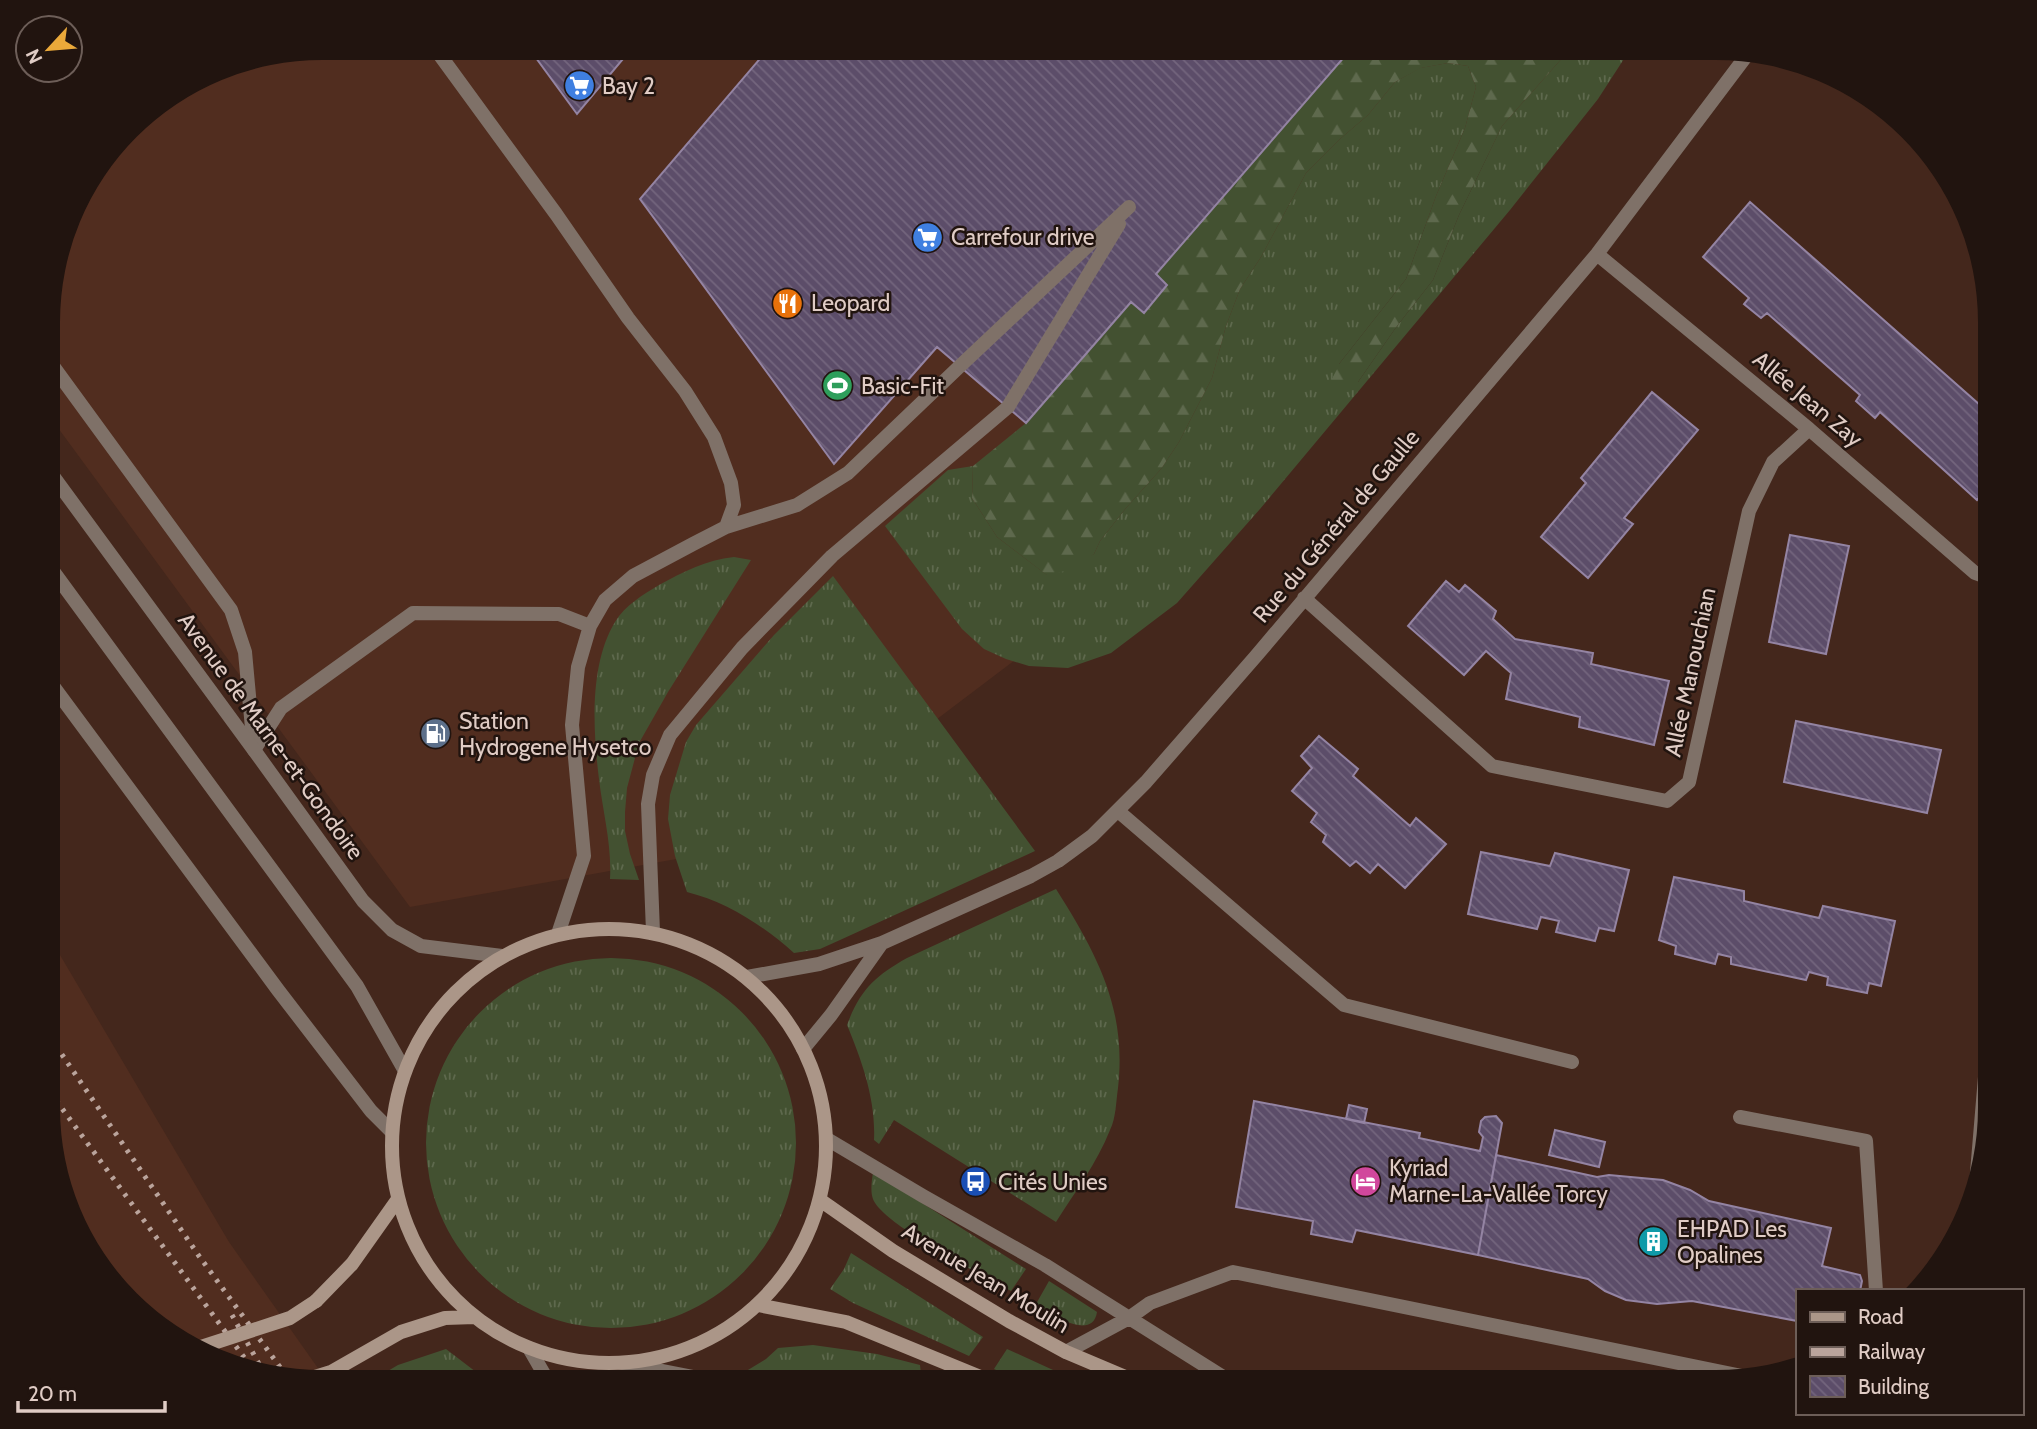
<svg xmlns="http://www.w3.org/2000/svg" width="2037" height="1429" font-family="Cabin,sans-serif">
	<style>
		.built { fill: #512d1f }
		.grass { fill: url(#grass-tufts) }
		.forest { fill: url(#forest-firs) }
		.building { fill: url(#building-back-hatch); stroke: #9484a3; stroke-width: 2 }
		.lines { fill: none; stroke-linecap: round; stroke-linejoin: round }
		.lane { stroke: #7f7168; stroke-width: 14 }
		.street { stroke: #7f7168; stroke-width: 14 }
		.secondary { stroke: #ab9688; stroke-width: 14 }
		.rail { stroke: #baa49c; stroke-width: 5; stroke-dasharray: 3.5 7; stroke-linecap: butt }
		.secondary-bridge { stroke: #ab9688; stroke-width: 14 }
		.labels { text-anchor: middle; stroke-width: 5; stroke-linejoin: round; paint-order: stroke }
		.poi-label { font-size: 23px; fill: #e0ccc5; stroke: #21140f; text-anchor: start }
		.street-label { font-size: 23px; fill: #e0ccc5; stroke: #21140f }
	</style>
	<defs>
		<pattern id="grass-tufts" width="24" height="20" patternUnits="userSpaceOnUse" patternTransform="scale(1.75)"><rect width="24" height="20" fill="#435131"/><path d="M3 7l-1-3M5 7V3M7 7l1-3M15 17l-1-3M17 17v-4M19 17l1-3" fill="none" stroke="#5e694d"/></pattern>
		<pattern id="forest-firs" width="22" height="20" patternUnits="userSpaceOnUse" patternTransform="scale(1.75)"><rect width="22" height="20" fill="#435131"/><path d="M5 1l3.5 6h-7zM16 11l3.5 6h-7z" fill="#5e694d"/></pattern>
		<pattern id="building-back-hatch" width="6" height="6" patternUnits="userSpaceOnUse" patternTransform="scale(1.75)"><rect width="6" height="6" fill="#5c4d69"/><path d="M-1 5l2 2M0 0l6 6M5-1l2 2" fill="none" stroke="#73657d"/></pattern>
	</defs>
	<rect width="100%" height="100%" fill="#44271c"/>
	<!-- built -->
	<path class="built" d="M 321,47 L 1582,48 L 1097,598 L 776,841 L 410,907 L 50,417 L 50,286 L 76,200 L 140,116 L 217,68 Z
		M 50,938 L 229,1242 L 327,1381 L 304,1381 L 233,1367 L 155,1325 L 84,1245 L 50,1143 Z"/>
	<!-- grass -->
	<path class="grass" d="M 1571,48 L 1631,48 L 1598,99 L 1510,210 L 1260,509 L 1177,603 L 1111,653 L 1068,668 L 1029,666 L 1006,659 L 984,649 L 962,629 L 885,526 L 948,470 L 973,466 L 972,498 L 997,537 L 1047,575 L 1094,554 L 1100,541 L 1126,508 L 1161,469 L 1179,442 L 1212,378 L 1226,326 L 1240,289 L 1261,257 L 1306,173 L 1340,139 L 1368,115 L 1395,82 L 1420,68 L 1448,63 L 1468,66 L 1476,87 L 1465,128 L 1436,196 L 1406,279 L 1339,364 L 1358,382 L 1397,326 L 1433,280 L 1459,215 L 1502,126 Z
		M 734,557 L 751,560 L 668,692 L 639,743 L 627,788 L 625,812 L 625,831 L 630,854 L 639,880 L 610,879 C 612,845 603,813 599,779 C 593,731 589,665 615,622 C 625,605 643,595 659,585 C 683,572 706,560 734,557 Z
		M 833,576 L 1035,851 L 840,940 L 820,949 L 794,953 C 764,926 727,902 687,892 L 675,856 L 668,819 L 670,795 L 686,742 L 696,725 L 774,635 Z
		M 1056,889 C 1097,954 1127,1009 1118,1088 C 1116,1101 1116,1118 1110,1130 C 1097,1163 1075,1192 1056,1222 L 894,1120 L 879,1144 L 874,1140 C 876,1100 862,1061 847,1025 C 860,990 875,976 907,958 Z
		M426 1143a185 185 0 1 1 370 0a185 185 0 1 1-370 0Z
		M 873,1172 L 1026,1269 L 1011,1291 C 984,1276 882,1224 873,1199 C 870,1191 872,1180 873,1172 Z
		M 851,1253 L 983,1337 L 969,1356 L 853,1303 L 830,1289 L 844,1269 Z
		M 1049,1281 L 1094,1310 L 1097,1312 C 1092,1343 1049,1312 1036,1304 Z
		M 813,1345 L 877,1354 L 920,1365 L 921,1374 L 931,1375 L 953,1381 L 787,1381 L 743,1373 L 766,1359 L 778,1348 Z
		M 446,1349 L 476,1372 L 495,1381 L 371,1381 L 398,1365 Z
		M 1007,1349 L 1077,1381 L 1020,1381 L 994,1369 Z"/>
	<!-- forest -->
	<path class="forest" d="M 1352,48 L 1571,48 L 1502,126 L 1459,215 L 1433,280 L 1397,326 L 1358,382 L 1335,393 L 1328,387 L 1339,364 L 1406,279 L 1436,196 L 1465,128 L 1476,87 L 1468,66 L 1448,63 L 1421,68 L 1395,82 L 1368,115 L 1340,139 L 1306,173 L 1261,257 L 1240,289 L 1226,326 L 1212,378 L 1179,442 L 1161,469 L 1126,508 L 1100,541 L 1094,554 L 1071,569 L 1048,576 L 997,537 L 972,498 L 973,466 L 1026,423 L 1131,302 L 1144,312 L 1167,285 L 1156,274 Z"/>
	<!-- building -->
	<path class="building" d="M 528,47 L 633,47 L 577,114 Z
		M 770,47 L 1352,48 L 1156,274 L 1167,285 L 1144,313 L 1131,302 L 1026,423 L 937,347 L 834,464 L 640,199 Z
		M 1750,202 L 1989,413 L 1989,487 L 1977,500 L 1880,412 L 1875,418 L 1856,401 L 1860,395 L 1767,313 L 1761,318 L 1744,304 L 1749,298 L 1703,257 Z
		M 1652,392 L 1698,430 L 1624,518 L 1633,524 L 1588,578 L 1541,537 L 1586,483 L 1581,478 Z
		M 1790,535 L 1849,546 L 1826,654 L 1769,642 Z
		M 1446,581 L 1459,592 L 1465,585 L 1496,611 L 1493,619 L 1515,639 L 1593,653 L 1591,664 L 1669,681 L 1654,745 L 1579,727 L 1580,717 L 1506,699 L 1511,673 L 1486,651 L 1464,675 L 1408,626 Z
		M 1796,721 L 1941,750 L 1927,813 L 1784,782 Z
		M 1319,736 L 1358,769 L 1353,776 L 1410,826 L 1416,818 L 1446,844 L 1405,888 L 1378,864 L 1370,873 L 1356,861 L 1350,866 L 1323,842 L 1326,835 L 1311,822 L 1317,813 L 1292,791 L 1312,768 L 1301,756 Z
		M 1481,852 L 1550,866 L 1555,853 L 1629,870 L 1614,931 L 1599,928 L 1595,941 L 1556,932 L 1559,921 L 1541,917 L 1537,929 L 1468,914 Z
		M 1674,877 L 1744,891 L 1744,901 L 1819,918 L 1823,906 L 1895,921 L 1881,986 L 1869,983 L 1867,993 L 1827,985 L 1828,977 L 1809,972 L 1806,980 L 1731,964 L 1731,957 L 1718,954 L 1715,964 L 1675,954 L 1676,946 L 1659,940 Z
		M 1254,1101 L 1420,1133 L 1419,1138 L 1480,1151 L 1483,1137 L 1479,1132 L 1481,1121 L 1485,1117 L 1496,1116 L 1502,1123 L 1478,1255 L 1356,1230 L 1352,1242 L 1311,1234 L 1313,1221 L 1236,1207 Z
		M 1349,1105 L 1367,1109 L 1364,1123 L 1346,1119 Z
		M 1555,1130 L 1605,1142 L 1599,1167 L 1549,1155 Z
		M 1496,1155 L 1597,1177 L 1609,1175 L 1663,1180 L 1690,1190 L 1709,1201 L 1831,1228 L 1822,1266 L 1860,1275 L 1862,1281 L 1860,1291 L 1797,1291 L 1797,1321 L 1692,1301 L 1657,1304 L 1626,1300 L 1605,1291 L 1588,1279 L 1478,1255 Z"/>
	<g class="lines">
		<!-- lane -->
		<path class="lane" d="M 434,47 L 556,214 L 628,318 L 685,391 L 714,437 L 731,483 L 734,505 L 726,527
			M 50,362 L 231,610 L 245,652 L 254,750
			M 50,682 L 278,990 L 371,1111 L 392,1132
			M 254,750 L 281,708 L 413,613 L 559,614 L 590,626
			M 1118,811 L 1344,1005 L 1572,1062
			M 653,932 L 648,804 L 653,775 L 670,735 L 742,648 L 832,556 L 1008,407 L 1119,224
			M 558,934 L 584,856 L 572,725 L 578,667 L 590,626 L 605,600 L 633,576 L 693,544 L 726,527 L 797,505 L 848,473 L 960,366 L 1129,207
			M 1740,1117 L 1866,1141 L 1876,1291
			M 827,1139 L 923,1196 L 1045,1265 L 1231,1382
			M 529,1348 L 548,1381
			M 1066,1352 L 1129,1318 L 1150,1303 L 1233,1272 L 1742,1376
			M 622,1363 L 714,1381"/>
		<!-- street -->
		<path class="street" d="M 1597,254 L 1809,429 L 1975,573 L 1989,578
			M 50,472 L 254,750 L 363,901 L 392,930 L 421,946 L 502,956
			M 50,567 L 357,986 L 405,1071
			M 1304,598 L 1492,766 L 1667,801 L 1689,782 L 1749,511 L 1773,462 L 1809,429
			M 747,977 L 819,964 L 882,943 L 1031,876 L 1058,861 L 1092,836 L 1146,782 L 1256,656 L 1597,254 L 1750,51
			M 803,1049 L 831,1015 L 882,943
			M 1975,1196 L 1986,1065 L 1989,1043"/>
		<!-- secondary -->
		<path class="secondary" d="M392 1146a217 217 0 1 1 434 0a217 217 0 1 1-434 0Z
			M 820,1200 L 893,1251 L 1009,1321 L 1066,1352 L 1137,1382
			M 316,1301 L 352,1264 L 398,1199
			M 758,1305 L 846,1322 L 990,1381
			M 302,1381 L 331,1372 L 401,1332 L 445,1318 L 475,1317"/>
		<!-- rail -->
		<path class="rail" d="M 50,1037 L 199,1256 L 288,1378
			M 50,1092 L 254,1371
			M 232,1315 L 264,1373"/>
		<!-- secondary-bridge -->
		<path class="secondary-bridge" d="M 198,1348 L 290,1318 L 316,1301"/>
	</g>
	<!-- icons -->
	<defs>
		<symbol id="supermarket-disc" viewBox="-11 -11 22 22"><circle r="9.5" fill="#3f7fe0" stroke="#21140f"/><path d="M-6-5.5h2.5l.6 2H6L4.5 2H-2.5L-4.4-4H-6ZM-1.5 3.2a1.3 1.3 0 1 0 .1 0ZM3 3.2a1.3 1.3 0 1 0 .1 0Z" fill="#fff"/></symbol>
		<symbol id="restaurant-disc" viewBox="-11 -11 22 22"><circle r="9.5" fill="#e8710a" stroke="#21140f"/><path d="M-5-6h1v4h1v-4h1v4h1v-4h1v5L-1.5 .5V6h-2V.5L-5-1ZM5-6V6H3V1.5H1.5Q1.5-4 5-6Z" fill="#fff"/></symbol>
		<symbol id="stadium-disc" viewBox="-11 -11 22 22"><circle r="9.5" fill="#2e9e5b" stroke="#21140f"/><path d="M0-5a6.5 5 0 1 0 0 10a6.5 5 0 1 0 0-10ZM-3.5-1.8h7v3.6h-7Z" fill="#fff"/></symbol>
		<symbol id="fuel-disc" viewBox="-11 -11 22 22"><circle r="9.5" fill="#5c6f8a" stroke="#21140f"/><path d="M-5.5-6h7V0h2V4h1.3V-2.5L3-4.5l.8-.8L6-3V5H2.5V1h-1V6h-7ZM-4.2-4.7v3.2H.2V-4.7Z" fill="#fff"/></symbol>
		<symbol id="hotel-disc" viewBox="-11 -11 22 22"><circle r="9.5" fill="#d1479c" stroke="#21140f"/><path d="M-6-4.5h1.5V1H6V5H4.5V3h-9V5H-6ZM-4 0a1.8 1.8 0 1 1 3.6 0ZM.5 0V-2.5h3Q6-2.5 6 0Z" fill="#fff"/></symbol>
		<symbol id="bus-disc" viewBox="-11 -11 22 22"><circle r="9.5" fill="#1a4fb4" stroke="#21140f"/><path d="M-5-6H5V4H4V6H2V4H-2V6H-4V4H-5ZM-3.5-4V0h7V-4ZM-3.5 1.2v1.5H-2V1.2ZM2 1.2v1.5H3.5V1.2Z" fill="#fff"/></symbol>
		<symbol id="building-disc" viewBox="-11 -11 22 22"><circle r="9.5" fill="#0f9aa8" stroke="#21140f"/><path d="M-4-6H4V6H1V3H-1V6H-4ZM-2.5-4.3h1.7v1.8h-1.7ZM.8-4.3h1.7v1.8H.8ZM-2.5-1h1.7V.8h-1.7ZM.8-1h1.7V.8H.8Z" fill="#fff"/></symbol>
	</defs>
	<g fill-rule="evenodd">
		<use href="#supermarket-disc" x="562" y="68" width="35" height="35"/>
		<use href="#supermarket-disc" x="910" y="220" width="35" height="35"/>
		<use href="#restaurant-disc" x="770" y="286" width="35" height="35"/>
		<use href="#stadium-disc" x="820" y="368" width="35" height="35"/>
		<use href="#fuel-disc" x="418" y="716" width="35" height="35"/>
		<use href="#hotel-disc" x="1348" y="1164" width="35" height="35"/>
		<use href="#bus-disc" x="958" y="1164" width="35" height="35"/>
		<use href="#building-disc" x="1636" y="1224" width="35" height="35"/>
	</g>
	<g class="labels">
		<!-- poi labels -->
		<g class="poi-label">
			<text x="602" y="94">Bay 2</text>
			<text x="951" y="245">Carrefour drive</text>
			<text x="811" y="311">Leopard</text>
			<text x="861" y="394">Basic-Fit</text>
			<text x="459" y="729">Station<tspan x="459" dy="26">Hydrogene Hysetco</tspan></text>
			<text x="1389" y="1176">Kyriad<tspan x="1389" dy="26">Marne-La-Vallée Torcy</tspan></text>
			<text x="998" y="1190">Cités Unies</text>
			<text x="1677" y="1237">EHPAD Les<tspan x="1677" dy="26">Opalines</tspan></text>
		</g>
		<!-- street labels -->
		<g class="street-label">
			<text transform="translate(1808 399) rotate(40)" y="8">Allée Jean Zay</text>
			<text transform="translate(1336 526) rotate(-50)" y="8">Rue du Général de Gaulle</text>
			<text transform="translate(1690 672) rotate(-78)" y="8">Allée Manouchian</text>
			<text transform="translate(271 736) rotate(54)" y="8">Avenue de Marne-et-Gondoire</text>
			<text transform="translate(986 1278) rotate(31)" y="8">Avenue Jean Moulin</text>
		</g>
	</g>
	<!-- crop -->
	<path d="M0 0H2037V1429H0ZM322 60H1716A262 262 0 0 1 1978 322V1108A262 262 0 0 1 1716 1370H322A262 262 0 0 1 60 1108V322A262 262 0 0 1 322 60Z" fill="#21140f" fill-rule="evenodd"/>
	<!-- legend -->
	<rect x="1796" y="1289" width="228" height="126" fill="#21140f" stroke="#6d5e58" stroke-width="2"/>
	<rect x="1810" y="1312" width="35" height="10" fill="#ab9688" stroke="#6d5e58" stroke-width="2"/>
	<text x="1858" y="1324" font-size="21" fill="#e0ccc5">Road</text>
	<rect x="1810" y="1347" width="35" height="10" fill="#baa49c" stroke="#6d5e58" stroke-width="2"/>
	<text x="1858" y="1359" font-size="21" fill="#e0ccc5">Railway</text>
	<rect x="1810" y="1376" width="35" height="21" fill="url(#building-back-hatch)" stroke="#6d5e58" stroke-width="2"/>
	<text x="1858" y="1394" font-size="21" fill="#e0ccc5">Building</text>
	<!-- north arrow -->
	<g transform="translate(49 49) rotate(244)"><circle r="33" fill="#21140f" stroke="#6d5e58" stroke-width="2"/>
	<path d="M0-5L12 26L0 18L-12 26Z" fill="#eba93a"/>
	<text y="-10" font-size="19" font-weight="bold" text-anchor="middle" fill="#e0ccc5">N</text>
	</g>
	<!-- scale -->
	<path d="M18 1401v10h147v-10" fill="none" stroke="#e0ccc5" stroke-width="3.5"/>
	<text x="28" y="1401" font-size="21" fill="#e0ccc5" stroke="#21140f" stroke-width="5" paint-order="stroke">20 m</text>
</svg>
